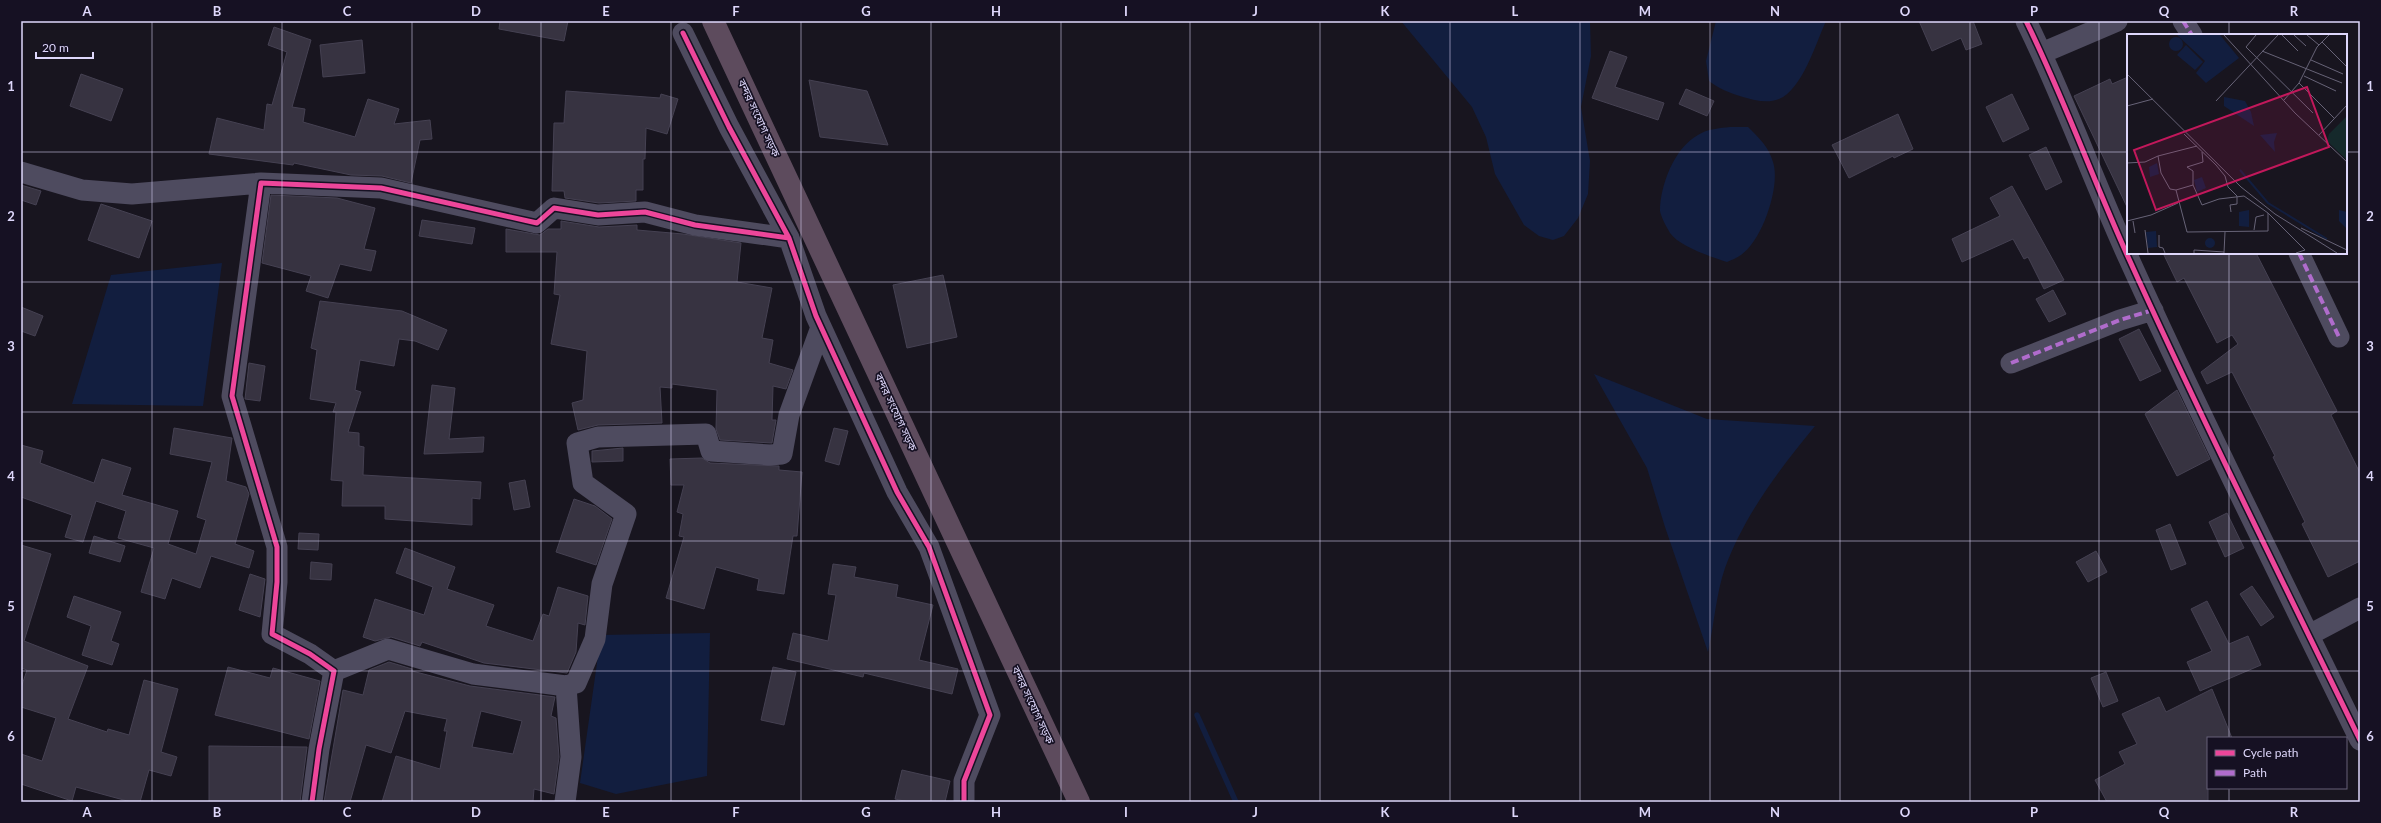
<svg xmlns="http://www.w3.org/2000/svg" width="2381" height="823" font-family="Lato,'Noto Sans Bengali',sans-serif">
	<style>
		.water { fill: #121e3f }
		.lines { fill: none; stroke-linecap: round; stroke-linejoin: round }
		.stream { stroke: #121e3f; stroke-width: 5.5 }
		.building { fill: #373341; stroke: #454152; fill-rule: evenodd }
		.minor { stroke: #4e4b5f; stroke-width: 21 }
		.highway { stroke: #5d4b5d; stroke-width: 22 }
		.quiet { stroke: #b06ccc; stroke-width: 4; stroke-dasharray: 8 4; stroke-linecap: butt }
		.cycleway-casing { stroke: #161123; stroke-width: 8 }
		.cycleway { stroke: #ed469a; stroke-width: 5 }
		.grid { fill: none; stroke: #ded7fb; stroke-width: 1; stroke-opacity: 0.55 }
		.labels { text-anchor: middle; stroke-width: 3.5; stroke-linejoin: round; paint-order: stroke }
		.street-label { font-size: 11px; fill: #ded7fb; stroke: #161123 }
		.inset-river { fill: none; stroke: #121e3f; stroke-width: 2 }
		.inset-road { fill: none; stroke: #676377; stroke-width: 1 }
		.view { fill: #c2185b; fill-opacity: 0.15; stroke: #c2185b; stroke-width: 2 }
		.inset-edge { fill: none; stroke: #ded7fb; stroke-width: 2 }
		.neatline { fill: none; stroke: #ded7fb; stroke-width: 1.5 }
		.grid-label { font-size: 13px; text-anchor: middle; font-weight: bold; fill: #ded7fb }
	</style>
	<rect width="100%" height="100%" fill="#18151f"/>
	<!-- water -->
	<path class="water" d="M 1401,21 L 1590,21 L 1591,56 L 1581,107 L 1590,161 L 1588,194 L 1578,218 L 1564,236 L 1553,240 L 1539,236 L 1524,225 L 1495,174 L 1486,137 L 1472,107 Z
		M 1716,21 L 1826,21 C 1816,43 1802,90 1779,99 C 1767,104 1754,100 1743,97 C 1730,93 1719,89 1709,81 L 1706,61 Z
		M 1730,127 L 1748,127 C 1759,138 1769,147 1773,162 C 1781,186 1762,241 1741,255 C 1737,258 1731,260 1727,262 C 1712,257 1680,247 1670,233 C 1667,228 1661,217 1660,211 C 1660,186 1674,148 1698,135 C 1707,129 1720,128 1730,127 Z
		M 222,263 L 203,406 L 72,404 L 111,275 Z
		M 1594,374 L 1707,419 L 1815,426 C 1779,470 1745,514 1725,568 C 1716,594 1714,625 1708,652 L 1665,527 L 1647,468 Z
		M 710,633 L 707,776 L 616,794 L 580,783 L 601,635 Z"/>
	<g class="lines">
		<!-- stream -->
		<path class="stream" d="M 1197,715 L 1236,802"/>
	</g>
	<!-- building -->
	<path class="building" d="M 500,21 L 568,21 L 564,41 L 499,29 Z
		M 1919,21 L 1973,21 L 1982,44 L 1966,50 L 1961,38 L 1932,51 Z
		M 274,27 L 311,40 L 292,107 L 305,109 L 303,122 L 355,137 L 368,99 L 399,109 L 394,124 L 430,120 L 432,139 L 420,140 L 411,183 L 382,176 L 351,175 L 294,163 L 293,165 L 209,154 L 217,118 L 264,130 L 267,104 L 272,105 L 287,52 L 268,45 Z
		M 362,40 L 365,73 L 323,77 L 320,45 Z
		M 1610,51 L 1627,57 L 1615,87 L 1664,103 L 1658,120 L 1592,98 Z
		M 81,74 L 123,89 L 111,121 L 70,106 Z
		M 2128,77 L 2128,209 L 2074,96 L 2110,79 L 2112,84 Z
		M 809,80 L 867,91 L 888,145 L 820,137 Z
		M 1686,89 L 1714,101 L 1707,116 L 1679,104 Z
		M 566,91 L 660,98 L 661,94 L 678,99 L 667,134 L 646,128 L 645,159 L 643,159 L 643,190 L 636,190 L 636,201 L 599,203 L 565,198 L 564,191 L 552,191 L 554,123 L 564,123 Z
		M 2012,94 L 2029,129 L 2003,142 L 1986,107 Z
		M 1898,114 L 1913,149 L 1894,158 L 1893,156 L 1849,178 L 1832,145 Z
		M 2046,147 L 2062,182 L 2046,190 L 2029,155 Z
		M 21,185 L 41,191 L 36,205 L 21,200 Z
		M 2012,186 L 2064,280 L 2044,289 L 2028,257 L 2024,259 L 2013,239 L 1962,262 L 1952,239 L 2000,216 L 1990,198 Z
		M 271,195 L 337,198 L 375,208 L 364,249 L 376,251 L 371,271 L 340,264 L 328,298 L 306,291 L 311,276 L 262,263 Z
		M 101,204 L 152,221 L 139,258 L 88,240 Z
		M 422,220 L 475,228 L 472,244 L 419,236 Z
		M 561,221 L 599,227 L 637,225 L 637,230 L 683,234 L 741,243 L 737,282 L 772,288 L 762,338 L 773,340 L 769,363 L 793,370 L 786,389 L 773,386 L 772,420 L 776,420 L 772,443 L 720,440 L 716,429 L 717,390 L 672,384 L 672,388 L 660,387 L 662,423 L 598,425 L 578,430 L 572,403 L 583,400 L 587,351 L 551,344 L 560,295 L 554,294 L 557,252 L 506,252 L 506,229 L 540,235 L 548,229 L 561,229 Z
		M 2163,253 L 2256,253 L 2337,411 L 2331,415 L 2360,473 L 2360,561 L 2328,577 L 2302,524 L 2305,522 L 2273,457 L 2275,456 L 2232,372 L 2207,384 L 2201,372 L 2238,344 L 2232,335 L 2217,343 L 2184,278 L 2177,282 Z
		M 943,275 L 957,337 L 907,348 L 893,285 Z
		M 2053,290 L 2066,314 L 2049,322 L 2036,299 Z
		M 320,301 L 402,311 L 447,330 L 438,350 L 415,341 L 399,339 L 394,366 L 360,360 L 355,390 L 361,392 L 348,432 L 359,433 L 359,446 L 364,447 L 363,475 L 481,482 L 480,499 L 472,498 L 472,525 L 385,519 L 385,506 L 342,506 L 343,481 L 331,480 L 336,412 L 333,412 L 336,403 L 310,399 L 317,350 L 311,348 Z
		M 21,307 L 43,316 L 35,336 L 21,331 Z
		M 2139,329 L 2161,371 L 2140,381 L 2119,339 Z
		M 249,363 L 265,366 L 260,401 L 245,399 Z
		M 432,385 L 455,388 L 449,439 L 484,437 L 483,452 L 424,454 Z
		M 2177,390 L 2210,459 L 2177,476 L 2145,414 Z
		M 174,428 L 232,438 L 226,481 L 246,487 L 249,494 L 235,544 L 254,551 L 249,568 L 211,556 L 200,588 L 172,578 L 165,599 L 141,592 L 154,548 L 118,538 L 126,511 L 96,501 L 83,542 L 65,537 L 72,515 L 21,497 L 21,445 L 43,451 L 40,463 L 94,483 L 102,459 L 131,468 L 122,495 L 178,511 L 168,544 L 196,554 L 206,520 L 197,517 L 212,462 L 170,454 Z
		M 834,428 L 848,431 L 839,465 L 825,461 Z
		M 623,448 L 623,461 L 592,462 L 592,451 Z
		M 702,458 L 710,463 L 779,466 L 779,470 L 802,472 L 797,536 L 793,536 L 784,594 L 757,590 L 759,579 L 716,567 L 704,609 L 666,598 L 684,537 L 679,536 L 683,514 L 677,512 L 684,485 L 671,485 L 670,459 Z
		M 525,480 L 530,507 L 514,510 L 509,483 Z
		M 574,499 L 595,506 L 612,519 L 596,565 L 556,552 Z
		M 2227,513 L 2244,548 L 2225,557 L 2209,522 Z
		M 2170,524 L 2186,564 L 2171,570 L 2156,530 Z
		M 299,533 L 319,534 L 318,550 L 298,549 Z
		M 94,536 L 125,546 L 120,562 L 89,553 Z
		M 21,545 L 51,554 L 24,641 L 88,666 L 68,719 L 107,732 L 108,729 L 129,735 L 144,680 L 178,689 L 161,752 L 177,757 L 171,776 L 149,770 L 140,802 L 131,802 L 76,787 L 72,801 L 21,784 L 21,754 L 42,761 L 56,718 L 21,707 L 21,688 L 27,670 L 21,668 Z
		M 405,548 L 455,567 L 447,589 L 494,605 L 486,626 L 533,641 L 543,614 L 549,616 L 558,587 L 588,596 L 585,625 L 578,623 L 576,652 L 567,673 L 484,663 L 422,642 L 420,646 L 391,637 L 375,641 L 363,637 L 375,599 L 424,615 L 433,587 L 396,573 Z
		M 2096,551 L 2107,572 L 2088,582 L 2076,562 Z
		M 311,562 L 332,564 L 331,580 L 310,579 Z
		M 833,564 L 856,567 L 854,577 L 898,585 L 896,597 L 933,605 L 919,660 L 958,669 L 952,694 L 864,673 L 863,677 L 787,659 L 793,633 L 828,641 L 836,595 L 828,594 Z
		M 250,574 L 265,579 L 260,617 L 239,610 Z
		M 2252,586 L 2274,617 L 2261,626 L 2240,594 Z
		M 74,596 L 121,612 L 111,641 L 119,644 L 112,665 L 82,655 L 91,626 L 67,617 Z
		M 2207,601 L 2229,644 L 2248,636 L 2261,665 L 2200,691 L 2187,662 L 2212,651 L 2191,609 Z
		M 389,662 L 412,669 L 412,671 L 470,686 L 555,697 L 551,716 L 556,718 L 559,757 L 554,794 L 534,789 L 533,802 L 382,802 L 396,756 L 440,769 L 447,731 L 444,731 L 447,719 L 405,711 L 391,753 L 366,745 L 350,802 L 324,802 L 343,690 L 363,695 L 369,670 ZM 481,711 L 522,721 L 513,754 L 472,747 Z
		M 228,667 L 270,678 L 273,668 L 320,681 L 309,739 L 215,715 Z
		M 773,667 L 796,672 L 784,725 L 761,720 Z
		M 2106,672 L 2118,701 L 2103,707 L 2091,678 Z
		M 2212,689 L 2232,738 L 2208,738 L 2208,802 L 2107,802 L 2095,780 L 2125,764 L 2119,752 L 2137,744 L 2122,714 L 2159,697 L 2166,712 Z
		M 209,746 L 307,747 L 300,802 L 209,802 Z
		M 902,770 L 950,781 L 945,802 L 909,802 L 895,799 Z"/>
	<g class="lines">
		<!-- minor -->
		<path class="minor" d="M 2026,21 C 2064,98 2093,180 2129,259 C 2202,420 2282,580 2360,740
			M 2183,21 L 2192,35
			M 683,33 L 729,127 L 789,238 L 816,316 L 897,492 L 929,547 L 990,715 L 964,781 L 964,802
			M 2042,53 L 2117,21
			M 21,172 L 82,190 L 132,194 L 261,183
			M 2299,253 L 2339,337
			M 2011,363 L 2120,320 L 2153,310
			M 2309,635 L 2360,608
			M 334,671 L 388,649 L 473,674 L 566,686
			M 312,802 L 319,749 L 334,671 L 310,654 L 272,634 L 277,582 L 277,547 L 232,396 L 261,183 L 381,188 L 537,223 L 554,208 L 598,215 L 645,212 L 695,225 L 789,238
			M 565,802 L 571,757 L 566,686 L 576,683 L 595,639 L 602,584 L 626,514 L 583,483 L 577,443 L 598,437 L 706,434 L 711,451 L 770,455 L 782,454 L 789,415 L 821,327"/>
		<!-- highway -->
		<path class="highway" d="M 713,21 L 1079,802"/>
		<!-- quiet -->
		<path class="quiet" d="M 2183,21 L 2192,35
			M 2299,253 L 2339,337
			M 2011,363 L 2120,320 L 2153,310"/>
		<defs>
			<path id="cycleway" d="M 2026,21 C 2064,98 2093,180 2129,259 C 2202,420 2282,580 2360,740
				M 683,33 L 729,127 L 789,238 L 816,316 L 897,492 L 929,547 L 990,715 L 964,781 L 964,802
				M 312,802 L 319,749 L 334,671 L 310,654 L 272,634 L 277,582 L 277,547 L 232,396 L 261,183 L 381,188 L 537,223 L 554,208 L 598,215 L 645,212 L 695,225 L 789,238"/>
		</defs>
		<!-- cycleway casing -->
		<use href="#cycleway" class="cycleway-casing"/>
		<!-- cycleway -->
		<use href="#cycleway" class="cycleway"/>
	</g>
	<!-- grid -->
	<path class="grid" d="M 152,21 L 152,802M 282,21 L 282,802M 412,21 L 412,802M 541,21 L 541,802M 671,21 L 671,802M 801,21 L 801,802M 931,21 L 931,802M 1061,21 L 1061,802M 1190,21 L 1190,802M 1320,21 L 1320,802M 1450,21 L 1450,802M 1580,21 L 1580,802M 1710,21 L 1710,802M 1840,21 L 1840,802M 1970,21 L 1970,802M 2099,21 L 2099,802M 2229,21 L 2229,35M 21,152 L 2128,152M 2346,152 L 2360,152M 2229,253 L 2229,738M 21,282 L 2360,282M 21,412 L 2360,412M 21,541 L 2360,541M 21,671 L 2360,671M 2229,788 L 2229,802"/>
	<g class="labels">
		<!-- street labels -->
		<g class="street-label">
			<text transform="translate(759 118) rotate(65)" y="4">বন্দর সংযোগ সড়ক</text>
			<text transform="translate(896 412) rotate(65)" y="4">বন্দর সংযোগ সড়ক</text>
			<text transform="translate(1033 705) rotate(65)" y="4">বন্দর সংযোগ সড়ক</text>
		</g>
	</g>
	<!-- overview -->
	<g transform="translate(2127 34)">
		<rect width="220" height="220" fill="#18151f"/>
		<path d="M 220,82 L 219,124 L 220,126 L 200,107 L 202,100 Z" fill="#15292b"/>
		<path d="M 50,1 L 93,1 L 112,24 L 79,49 L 69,39 L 78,27 ZM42 10a7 7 0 1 1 14 0a7 7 0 1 1-14 0ZM 59,11 L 76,28 L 68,36 L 50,21 ZM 97,63 L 118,67 L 124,78 L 127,92 L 97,72 ZM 150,99 L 147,108 L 148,118 L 133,101 ZM 30,129 L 32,140 L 23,143 L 22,133 ZM 75,143 L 79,154 L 70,158 L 67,146 ZM 122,176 L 122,193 L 112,192 L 112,178 ZM 212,176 L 220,178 L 220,195 L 212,187 ZM 29,197 L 30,213 L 21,214 L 19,198 ZM78 209a5 5 0 1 1 10 0a5 5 0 1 1-10 0Z" fill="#121e3f"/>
		<path class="inset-river" d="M 113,136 L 141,169 L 200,205"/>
		<path class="inset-road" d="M 97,1 L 168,79 L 220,128M 129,1 L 119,13 L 186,79M 155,1 L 171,17M 167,1 L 179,12M 180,1 L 192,11M 195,8 L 220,33M 135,17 L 215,49M 184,26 L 216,40M 0,40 L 114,153 L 148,180 L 210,219M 177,42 L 209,57M 172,49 L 207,84M 157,66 L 172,49 L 190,13 L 202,1M 89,67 L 151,1M 0,72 L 26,65M 57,100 L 89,131 L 98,142 L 101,153 L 110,162 L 110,170 L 103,171 L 104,178M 192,101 L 220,71M 70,112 L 31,122 L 34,139 L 43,155 L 49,156 L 60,198 L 141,197 L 141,179M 75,118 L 76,128 L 60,133 L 66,137 L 66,151 L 75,171 L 92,165 L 117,162 L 141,179 L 178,216 L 169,219M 0,129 L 18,128 L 31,122M 49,156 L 66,151M 0,187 L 24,181 L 51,169M 6,187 L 8,199M 174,194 L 220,216M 18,196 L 21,219M 127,196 L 129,183 L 137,181M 32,201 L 32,213 L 36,214 L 38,219M 67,219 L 67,216 L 97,218M 97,219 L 98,198"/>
		<path class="view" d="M 180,53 L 202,113 L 29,176 L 7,116 Z"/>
		<rect width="220" height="220" class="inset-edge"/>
	</g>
	<!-- border -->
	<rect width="2381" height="823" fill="none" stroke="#161123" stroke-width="44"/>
	<!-- legend -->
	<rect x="2207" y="737" width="140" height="52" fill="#161123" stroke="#666079"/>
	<rect x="2215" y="750" width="20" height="6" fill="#ed469a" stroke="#666079"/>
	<text x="2243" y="757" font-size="12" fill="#ded7fb">Cycle path</text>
	<rect x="2215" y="770" width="20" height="6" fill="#b06ccc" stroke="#666079"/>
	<text x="2243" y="777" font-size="12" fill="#ded7fb">Path</text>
	<!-- scale -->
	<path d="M36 52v6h57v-6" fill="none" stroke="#ded7fb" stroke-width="2"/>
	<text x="42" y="52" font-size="12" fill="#ded7fb" stroke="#161123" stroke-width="3" paint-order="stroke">20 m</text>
	<rect x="22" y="22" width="2337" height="779" class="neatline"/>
	<g class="grid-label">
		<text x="87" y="16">A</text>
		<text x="217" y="16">B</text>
		<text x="347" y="16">C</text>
		<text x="476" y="16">D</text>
		<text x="606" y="16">E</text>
		<text x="736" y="16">F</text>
		<text x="866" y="16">G</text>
		<text x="996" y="16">H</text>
		<text x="1126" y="16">I</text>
		<text x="1255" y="16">J</text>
		<text x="1385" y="16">K</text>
		<text x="1515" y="16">L</text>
		<text x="1645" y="16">M</text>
		<text x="1775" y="16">N</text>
		<text x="1905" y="16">O</text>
		<text x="2034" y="16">P</text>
		<text x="2164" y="16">Q</text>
		<text x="2294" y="16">R</text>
		<text x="11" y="91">1</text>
		<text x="2370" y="91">1</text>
		<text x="11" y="221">2</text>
		<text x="2370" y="221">2</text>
		<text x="11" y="351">3</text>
		<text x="2370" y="351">3</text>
		<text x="11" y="481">4</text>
		<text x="2370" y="481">4</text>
		<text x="11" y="611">5</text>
		<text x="2370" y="611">5</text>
		<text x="11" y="741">6</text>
		<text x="2370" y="741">6</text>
		<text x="87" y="817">A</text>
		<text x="217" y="817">B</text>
		<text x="347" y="817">C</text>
		<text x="476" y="817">D</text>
		<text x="606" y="817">E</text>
		<text x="736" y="817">F</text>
		<text x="866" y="817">G</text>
		<text x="996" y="817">H</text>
		<text x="1126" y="817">I</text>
		<text x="1255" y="817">J</text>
		<text x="1385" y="817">K</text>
		<text x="1515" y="817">L</text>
		<text x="1645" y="817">M</text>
		<text x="1775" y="817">N</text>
		<text x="1905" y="817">O</text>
		<text x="2034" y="817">P</text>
		<text x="2164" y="817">Q</text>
		<text x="2294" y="817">R</text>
	</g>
</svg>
